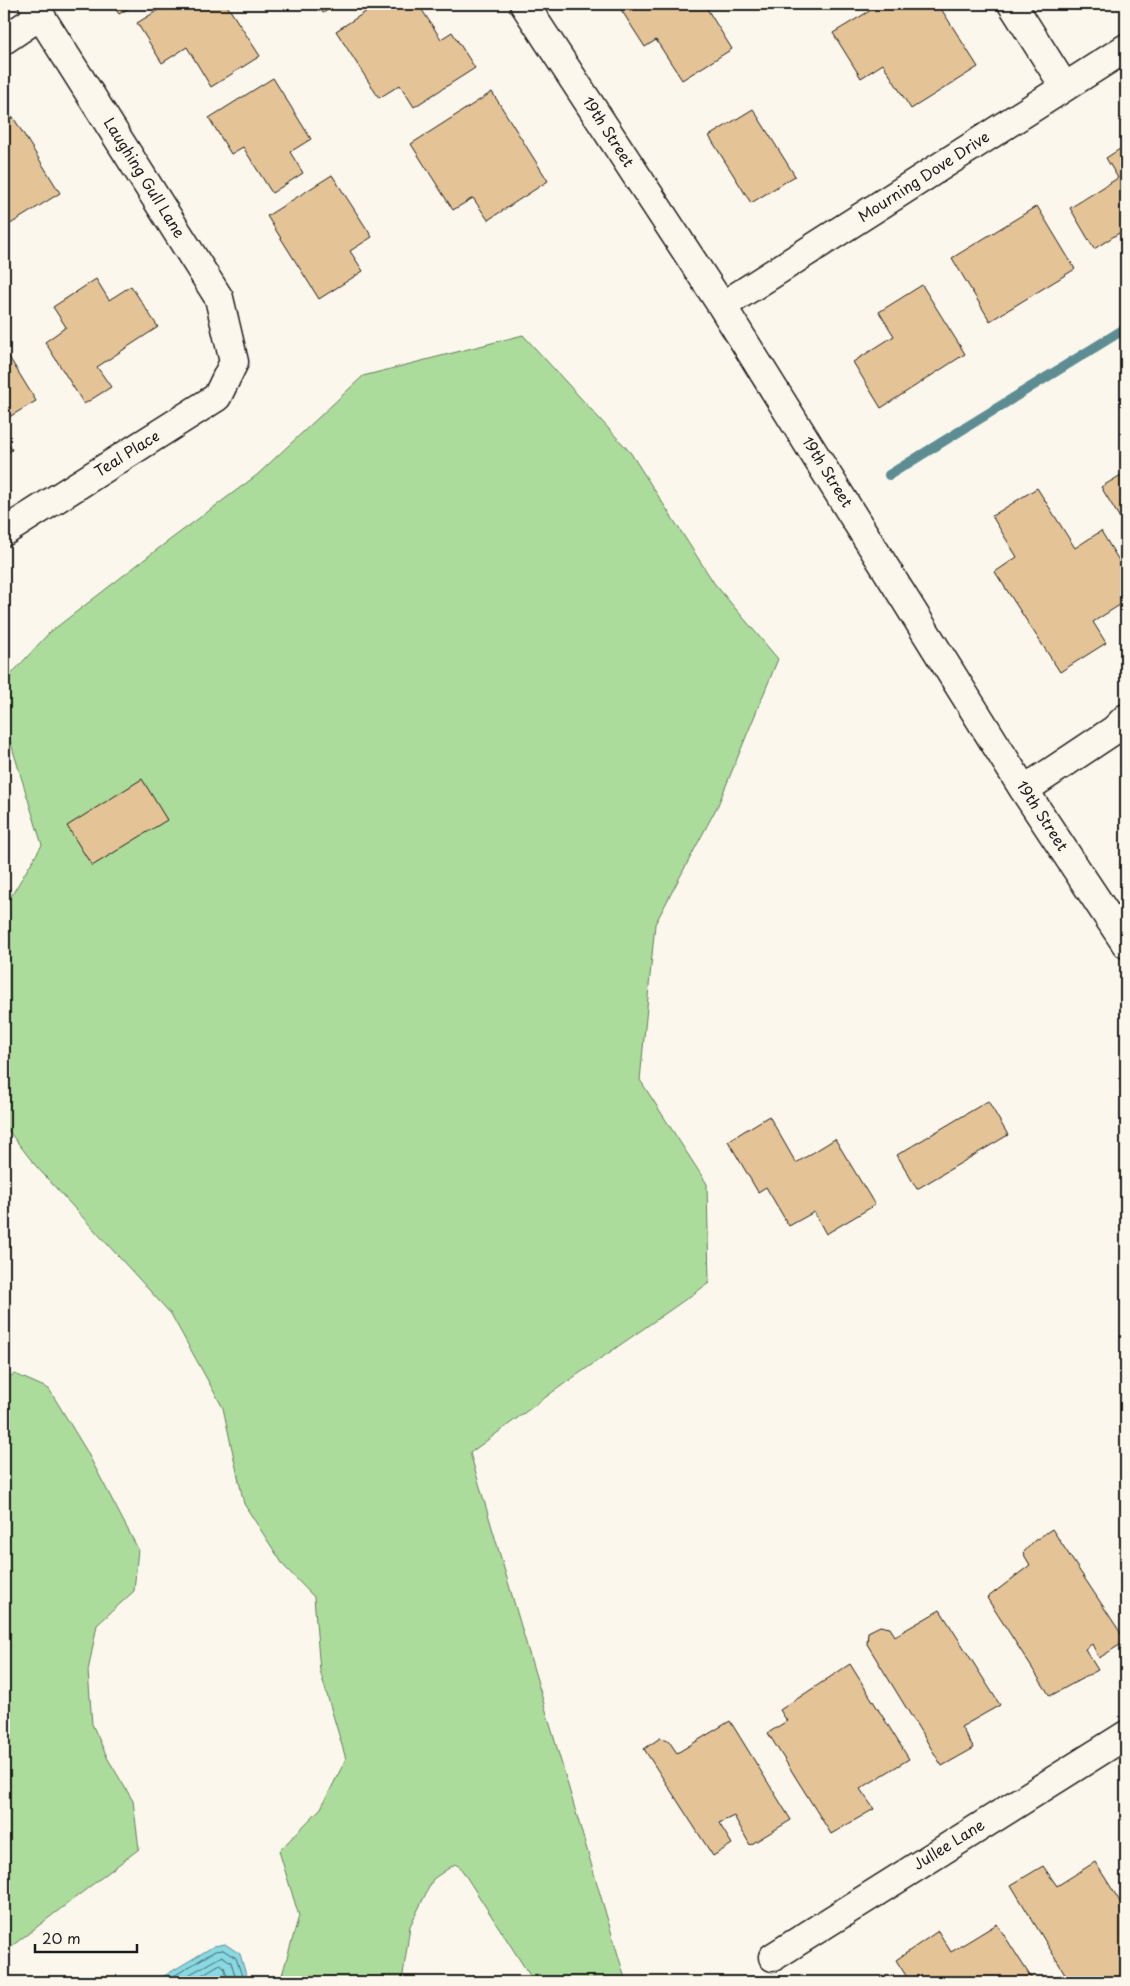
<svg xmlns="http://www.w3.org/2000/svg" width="1130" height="1986" font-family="'Playpen Sans',sans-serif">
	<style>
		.green { fill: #acdc9c; stroke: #647c5c }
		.water { fill: #89d9e3; stroke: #5d8d93 }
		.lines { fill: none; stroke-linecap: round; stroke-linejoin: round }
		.shore { stroke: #48686c; stroke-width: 1 }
		.stream { stroke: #5d8d93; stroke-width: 10 }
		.building { fill: #e4c496; stroke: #1c1c1c }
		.minor-casing { stroke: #1c1c1c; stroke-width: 31 }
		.minor { stroke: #fbf7ec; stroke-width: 28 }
		.labels { text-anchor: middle; stroke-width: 5; stroke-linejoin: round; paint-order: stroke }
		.street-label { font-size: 15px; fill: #1c1c1c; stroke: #fbf7ec }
	</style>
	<rect width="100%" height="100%" fill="#fbf7ec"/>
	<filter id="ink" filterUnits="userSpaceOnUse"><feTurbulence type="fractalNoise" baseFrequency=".02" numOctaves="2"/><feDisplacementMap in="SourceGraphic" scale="10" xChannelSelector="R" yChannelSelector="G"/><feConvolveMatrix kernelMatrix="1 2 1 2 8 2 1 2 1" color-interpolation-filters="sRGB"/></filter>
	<g filter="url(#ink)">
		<!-- green -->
		<path class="green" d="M 523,335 L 630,452 L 714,583 L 778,659 L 718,805 L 655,924 L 640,1080 L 707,1184 L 709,1283 L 554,1391 L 470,1453 L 626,1982 L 534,1982 L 460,1867 L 455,1864 L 433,1879 L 410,1926 L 402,1982 L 280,1982 L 299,1916 L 279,1851 L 321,1808 L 346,1759 L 320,1671 L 314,1597 L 284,1566 L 244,1504 L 223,1408 L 171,1314 L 35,1165 L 4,1125 L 4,908 L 42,845 L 4,721 L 4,682 L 49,633 L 163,545 L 257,475 L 363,376 Z
			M 15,1374 L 49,1389 L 86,1450 L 138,1549 L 134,1591 L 97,1625 L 88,1671 L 92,1724 L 108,1759 L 133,1801 L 139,1849 L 4,1952 L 4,1379 Z"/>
		<!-- water -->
		<path class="water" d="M 225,1944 L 240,1954 L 248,1982 L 154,1982 L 214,1946 Z"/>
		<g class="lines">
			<!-- shore -->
			<path class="shore" d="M 164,1982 L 215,1951 L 223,1950 L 236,1958 L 244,1982
				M 176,1982 L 222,1956 L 231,1962 L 237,1982
				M 190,1982 L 220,1964 L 224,1967 L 229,1982"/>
			<!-- stream -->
			<path class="stream" d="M 889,475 L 1126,328"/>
		</g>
		<!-- building -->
		<path class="building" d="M 112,4 L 136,4 L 119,14 Z
			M 168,4 L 226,4 L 260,56 L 211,87 L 187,47 L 162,63 L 137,23 Z
			M 317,4 L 338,4 L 323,13 Z
			M 378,4 L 418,4 L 441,39 L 452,32 L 475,68 L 414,107 L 400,85 L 379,98 L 336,31 Z
			M 627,4 L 704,4 L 732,49 L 682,80 L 656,40 L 645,47 L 620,8 Z
			M 881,4 L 938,4 L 978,67 L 911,109 L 883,64 L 861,78 L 833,33 Z
			M 273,78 L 311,139 L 290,152 L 303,173 L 272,193 L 243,147 L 231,154 L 209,118 Z
			M 492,92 L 548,181 L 488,220 L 473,198 L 453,210 L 411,144 Z
			M 753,109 L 795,176 L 751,203 L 709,136 Z
			M 13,117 L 60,193 L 4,228 L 4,123 Z
			M 1126,145 L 1126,245 L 1119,233 L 1094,249 L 1070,208 L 1118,178 L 1106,158 Z
			M 332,175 L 372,237 L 350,251 L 363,271 L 319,299 L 267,216 Z
			M 1037,206 L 1075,269 L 990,321 L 952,258 Z
			M 96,279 L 109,300 L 131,286 L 158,327 L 97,367 L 111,387 L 84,404 L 45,342 L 66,327 L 53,307 Z
			M 922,285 L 965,354 L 881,408 L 853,362 L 894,336 L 879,312 Z
			M 6,352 L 36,401 L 4,420 L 4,353 Z
			M 4,436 L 12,450 L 4,455 Z
			M 1126,472 L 1126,528 L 1101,487 Z
			M 1037,488 L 1075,548 L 1101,531 L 1126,572 L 1126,601 L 1093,622 L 1106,643 L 1060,672 L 995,572 L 1017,557 L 992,516 Z
			M 142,779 L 167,820 L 92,866 L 67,826 Z
			M 988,1101 L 1008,1135 L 917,1189 L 897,1155 Z
			M 769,1116 L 796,1163 L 835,1139 L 875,1205 L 826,1234 L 814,1212 L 789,1226 L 766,1187 L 758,1192 L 728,1141 Z
			M 1052,1529 L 1126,1641 L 1099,1658 L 1092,1644 L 1085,1649 L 1098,1670 L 1050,1696 L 987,1598 L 1030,1565 L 1023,1553 L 1034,1541 Z
			M 940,1610 L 1000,1705 L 961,1727 L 974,1748 L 942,1766 L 867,1644 L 868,1632 L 880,1626 L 890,1628 L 895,1636 Z
			M 850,1664 L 909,1759 L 860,1789 L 874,1809 L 831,1834 L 768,1733 L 787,1721 L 780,1710 Z
			M 730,1721 L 791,1820 L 750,1845 L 734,1816 L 719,1823 L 732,1844 L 713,1856 L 644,1749 L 660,1738 L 668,1740 L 677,1753 Z
			M 1095,1862 L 1126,1911 L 1126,1973 L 1109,1982 L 1070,1982 L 1011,1885 L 1043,1866 L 1057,1886 Z
			M 997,1924 L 1034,1982 L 910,1982 L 896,1960 L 938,1931 L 951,1952 Z"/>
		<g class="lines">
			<defs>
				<path id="minor" d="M 524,4 L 722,306 L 1024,790 L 1126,944
					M 1012,4 L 1064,86
					M 4,40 L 41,15
					M 722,306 L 1126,48
					M 4,532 L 217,397 L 234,362 L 219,298 L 33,4
					M 1024,790 L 1114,730 L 1126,718
					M 773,1957 L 1126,1735"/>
			</defs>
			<!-- minor casing -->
			<use href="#minor" class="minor-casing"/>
			<!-- minor -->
			<use href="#minor" class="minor"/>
		</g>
	</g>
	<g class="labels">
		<!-- street labels -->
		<g class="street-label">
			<text transform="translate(608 132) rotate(57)" y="5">19th Street</text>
			<text transform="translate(924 177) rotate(-33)" y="5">Mourning Dove Drive</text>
			<text transform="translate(144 178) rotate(58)" y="5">Laughing Gull Lane</text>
			<text transform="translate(127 454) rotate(-32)" y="5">Teal Place</text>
			<text transform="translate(827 472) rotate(58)" y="5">19th Street</text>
			<text transform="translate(1042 816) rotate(57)" y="5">19th Street</text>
			<text transform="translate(949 1845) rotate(-32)" y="5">Jullee Lane</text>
		</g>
	</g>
	<!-- margin -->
	<rect width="1130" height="1986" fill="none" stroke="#fbf7ec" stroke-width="20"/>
	<rect x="10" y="10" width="1110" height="1966" fill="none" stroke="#1c1c1c" stroke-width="2" filter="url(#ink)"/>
	<!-- scale -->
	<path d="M35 1944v8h102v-8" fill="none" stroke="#1c1c1c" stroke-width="2.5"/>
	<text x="42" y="1944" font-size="15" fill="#1c1c1c" stroke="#fbf7ec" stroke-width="4" paint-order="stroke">20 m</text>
</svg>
